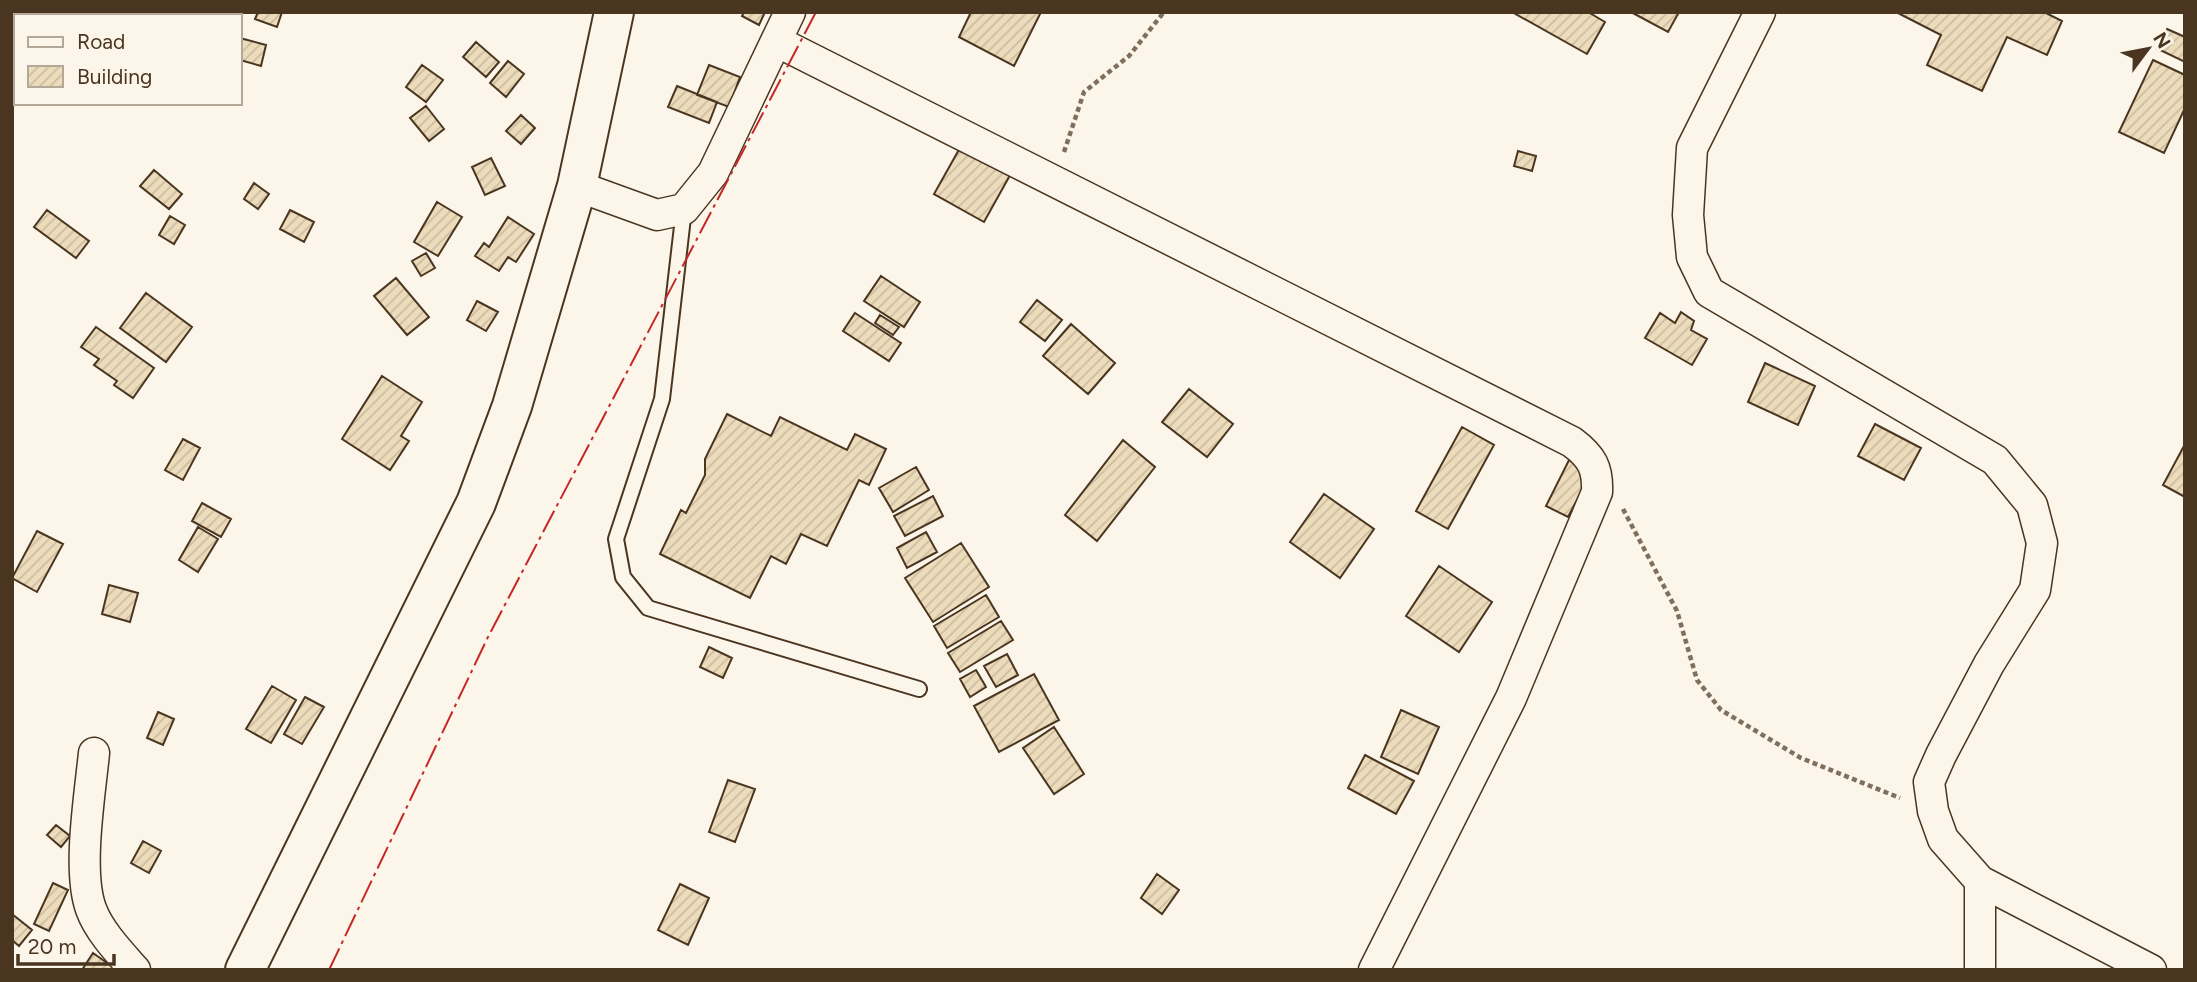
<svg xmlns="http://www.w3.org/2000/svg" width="2197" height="982" font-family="Figtree,sans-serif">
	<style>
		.building { fill: url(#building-hatch); stroke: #4a3520; stroke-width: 2 }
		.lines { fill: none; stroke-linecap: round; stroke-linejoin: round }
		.service-casing { stroke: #4a3520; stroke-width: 18 }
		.minor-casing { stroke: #4a3520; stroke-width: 33 }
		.primary-casing { stroke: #4a3520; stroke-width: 42 }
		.path { stroke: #7f6f5c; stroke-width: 4.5; stroke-dasharray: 5 3.5; stroke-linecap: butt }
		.service { stroke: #fbf6e9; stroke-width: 14 }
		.minor { stroke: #fbf6e9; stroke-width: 30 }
		.primary { stroke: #fbf6e9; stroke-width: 38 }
		.power { stroke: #c62828; stroke-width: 2; stroke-dasharray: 24 5 3.5 5; stroke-linecap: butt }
	</style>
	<defs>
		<pattern id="building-hatch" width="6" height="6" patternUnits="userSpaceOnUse" patternTransform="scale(1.75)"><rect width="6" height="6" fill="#ecdcbc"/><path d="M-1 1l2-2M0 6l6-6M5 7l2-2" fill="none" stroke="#ccbda1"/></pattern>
	</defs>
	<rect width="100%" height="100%" fill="#fbf6e9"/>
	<!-- building -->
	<path class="building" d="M 258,12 L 282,12 L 277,27 L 255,19 Z
		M 744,12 L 765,12 L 759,25 L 742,16 Z
		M 971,12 L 1041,12 L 1014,66 L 959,37 Z
		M 1512,12 L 1588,12 L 1605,22 L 1587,54 Z
		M 1631,12 L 1679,12 L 1668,32 Z
		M 1896,12 L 2044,12 L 2062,21 L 2047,55 L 2007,37 L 1982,91 L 1927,65 L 1941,35 Z
		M 2167,29 L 2185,37 L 2185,62 L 2158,49 Z
		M 240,38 L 266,45 L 261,66 L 240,60 Z
		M 476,42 L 499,62 L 486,77 L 463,57 Z
		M 2153,60 L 2185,75 L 2185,108 L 2164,153 L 2119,132 Z
		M 508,61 L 524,74 L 506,97 L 490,83 Z
		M 422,65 L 443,80 L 426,102 L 406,87 Z
		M 709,65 L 740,77 L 729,107 L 697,95 Z
		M 677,86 L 717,102 L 709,123 L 668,107 Z
		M 426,106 L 444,129 L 429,141 L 410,118 Z
		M 521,115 L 535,128 L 521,144 L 506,131 Z
		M 965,139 L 1014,168 L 984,222 L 934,194 Z
		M 1518,151 L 1536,156 L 1532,171 L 1514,166 Z
		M 491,158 L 505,186 L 485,195 L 472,167 Z
		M 154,170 L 182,194 L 169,209 L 140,186 Z
		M 254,183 L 269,194 L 258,209 L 244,199 Z
		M 437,202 L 462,217 L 438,256 L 414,242 Z
		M 47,210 L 89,241 L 76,258 L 34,227 Z
		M 290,210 L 314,222 L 304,242 L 280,229 Z
		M 170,216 L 185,225 L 174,244 L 159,235 Z
		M 508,217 L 534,234 L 516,262 L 508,257 L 499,271 L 475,256 L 484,243 L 489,247 Z
		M 426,253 L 435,268 L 421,276 L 412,261 Z
		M 881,276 L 920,302 L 904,327 L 864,301 Z
		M 396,278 L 429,317 L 407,335 L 374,296 Z
		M 146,293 L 192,327 L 166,362 L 120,328 Z
		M 1037,300 L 1062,320 L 1045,341 L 1020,322 Z
		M 477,301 L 498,312 L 486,331 L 467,320 Z
		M 1681,312 L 1694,321 L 1691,330 L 1707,339 L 1692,365 L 1645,338 L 1660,313 L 1675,323 Z
		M 855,313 L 901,343 L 889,361 L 843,331 Z
		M 880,315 L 899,327 L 893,335 L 875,323 Z
		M 1071,324 L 1115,363 L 1088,394 L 1043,356 Z
		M 96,327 L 154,368 L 133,398 L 114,385 L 117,381 L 94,365 L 99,359 L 81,347 Z
		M 1765,363 L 1815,386 L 1798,425 L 1748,402 Z
		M 382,376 L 422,402 L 401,436 L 409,441 L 390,470 L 342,439 Z
		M 1189,389 L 1233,424 L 1207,457 L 1162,422 Z
		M 727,414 L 771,436 L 780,417 L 847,450 L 855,434 L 886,449 L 869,485 L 859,480 L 827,546 L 801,534 L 786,564 L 771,556 L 750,598 L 660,554 L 681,510 L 686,513 L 705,475 L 705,459 Z
		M 1875,424 L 1921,448 L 1904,480 L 1858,456 Z
		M 1462,427 L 1494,445 L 1448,529 L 1416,511 Z
		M 183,439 L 200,448 L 183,480 L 165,470 Z
		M 1123,440 L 1155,467 L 1097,541 L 1065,515 Z
		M 2185,444 L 2185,497 L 2163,485 Z
		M 1569,460 L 1592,472 L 1568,517 L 1546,506 Z
		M 916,467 L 929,490 L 893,512 L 879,488 Z
		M 1324,494 L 1374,529 L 1340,578 L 1290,542 Z
		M 933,496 L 943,516 L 905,536 L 894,516 Z
		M 202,503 L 231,519 L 221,537 L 192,521 Z
		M 198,527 L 218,539 L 198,572 L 179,560 Z
		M 37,531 L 63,544 L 37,592 L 12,578 Z
		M 926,532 L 937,552 L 907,568 L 897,548 Z
		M 961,543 L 989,587 L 933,622 L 905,578 Z
		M 1439,566 L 1492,602 L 1459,652 L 1406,616 Z
		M 109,585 L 138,593 L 130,622 L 102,614 Z
		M 986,595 L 999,617 L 947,648 L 934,626 Z
		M 1001,621 L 1013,640 L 960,672 L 948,653 Z
		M 709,647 L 732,658 L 723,678 L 700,667 Z
		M 1007,654 L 1018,675 L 996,687 L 984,666 Z
		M 976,670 L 986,687 L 970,697 L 960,679 Z
		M 1034,674 L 1059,720 L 999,752 L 974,706 Z
		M 272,686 L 296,700 L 271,743 L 246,729 Z
		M 305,697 L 324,707 L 302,744 L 284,734 Z
		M 1401,710 L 1439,727 L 1418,774 L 1381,757 Z
		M 158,712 L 174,719 L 163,745 L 147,738 Z
		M 1054,727 L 1084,774 L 1054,794 L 1023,748 Z
		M 1365,755 L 1414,781 L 1396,814 L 1348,788 Z
		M 728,780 L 755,789 L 735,842 L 709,832 Z
		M 56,825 L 70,836 L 61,847 L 47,835 Z
		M 143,841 L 161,851 L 149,873 L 131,863 Z
		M 1157,874 L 1179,890 L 1162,914 L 1141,898 Z
		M 53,883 L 68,890 L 49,931 L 34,924 Z
		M 680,884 L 709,898 L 688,945 L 658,930 Z
		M 12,914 L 32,930 L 19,946 L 12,940 Z
		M 93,953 L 117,970 L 82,970 Z"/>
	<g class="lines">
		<defs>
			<path id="service" d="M 684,209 L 662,399 L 616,539 L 623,577 L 648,608 L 919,689"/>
			<path id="minor" d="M 1760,12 L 1692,148 L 1688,215 L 1692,257 L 1709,292 L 1995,460 L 2032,505 L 2042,543 L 2035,590 L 1989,664 L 1941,755 L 1929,782 L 1933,811 L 1943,839 L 1980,881 L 2151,970
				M 776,41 L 1572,442 C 1592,457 1598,468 1597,492 L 1511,698 L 1374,970
				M 577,186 L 657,215 L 684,209 L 713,173 L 790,12
				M 94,753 C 90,794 77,871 91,909 C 99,931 119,952 135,970
				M 1980,970 L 1980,881"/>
			<path id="primary" d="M 245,970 L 476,503 L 512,406 L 577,186 L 614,12"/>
		</defs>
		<!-- service casing -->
		<use href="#service" class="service-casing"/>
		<!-- minor casing -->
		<use href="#minor" class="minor-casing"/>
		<!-- primary casing -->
		<use href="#primary" class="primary-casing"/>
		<!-- path -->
		<path class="path" d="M 1064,152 L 1084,92 L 1129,56 L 1164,12
			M 1623,509 L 1677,611 L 1697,680 L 1721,710 L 1801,758 L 1900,798"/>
		<!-- service -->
		<use href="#service" class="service"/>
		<!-- minor -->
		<use href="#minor" class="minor"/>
		<!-- primary -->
		<use href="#primary" class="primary"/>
		<!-- power -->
		<path class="power" d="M 329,970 L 488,637 L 816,12"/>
	</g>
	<!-- border -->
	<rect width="2197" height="982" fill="none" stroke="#4a3520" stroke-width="28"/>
	<!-- legend -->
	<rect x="14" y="14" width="228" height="91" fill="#fbf6e9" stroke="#b4a999" stroke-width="2"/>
	<rect x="28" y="37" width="35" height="10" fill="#fbf6e9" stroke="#b4a999" stroke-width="2"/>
	<text x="77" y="49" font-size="21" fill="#4a3520">Road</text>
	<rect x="28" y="66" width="35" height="21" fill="url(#building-hatch)" stroke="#b4a999" stroke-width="2"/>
	<text x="77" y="84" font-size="21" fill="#4a3520">Building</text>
	<!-- north arrow -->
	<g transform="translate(2148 49) rotate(58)" stroke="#fbf6e9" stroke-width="5" paint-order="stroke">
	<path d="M0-5L12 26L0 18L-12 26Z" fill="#4a3520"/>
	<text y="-10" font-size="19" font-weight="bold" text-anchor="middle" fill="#4a3520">N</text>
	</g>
	<!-- scale -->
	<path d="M18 954v10h96v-10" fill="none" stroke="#4a3520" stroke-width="3.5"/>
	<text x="28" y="954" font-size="21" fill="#4a3520" stroke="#fbf6e9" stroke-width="5" paint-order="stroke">20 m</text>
</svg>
